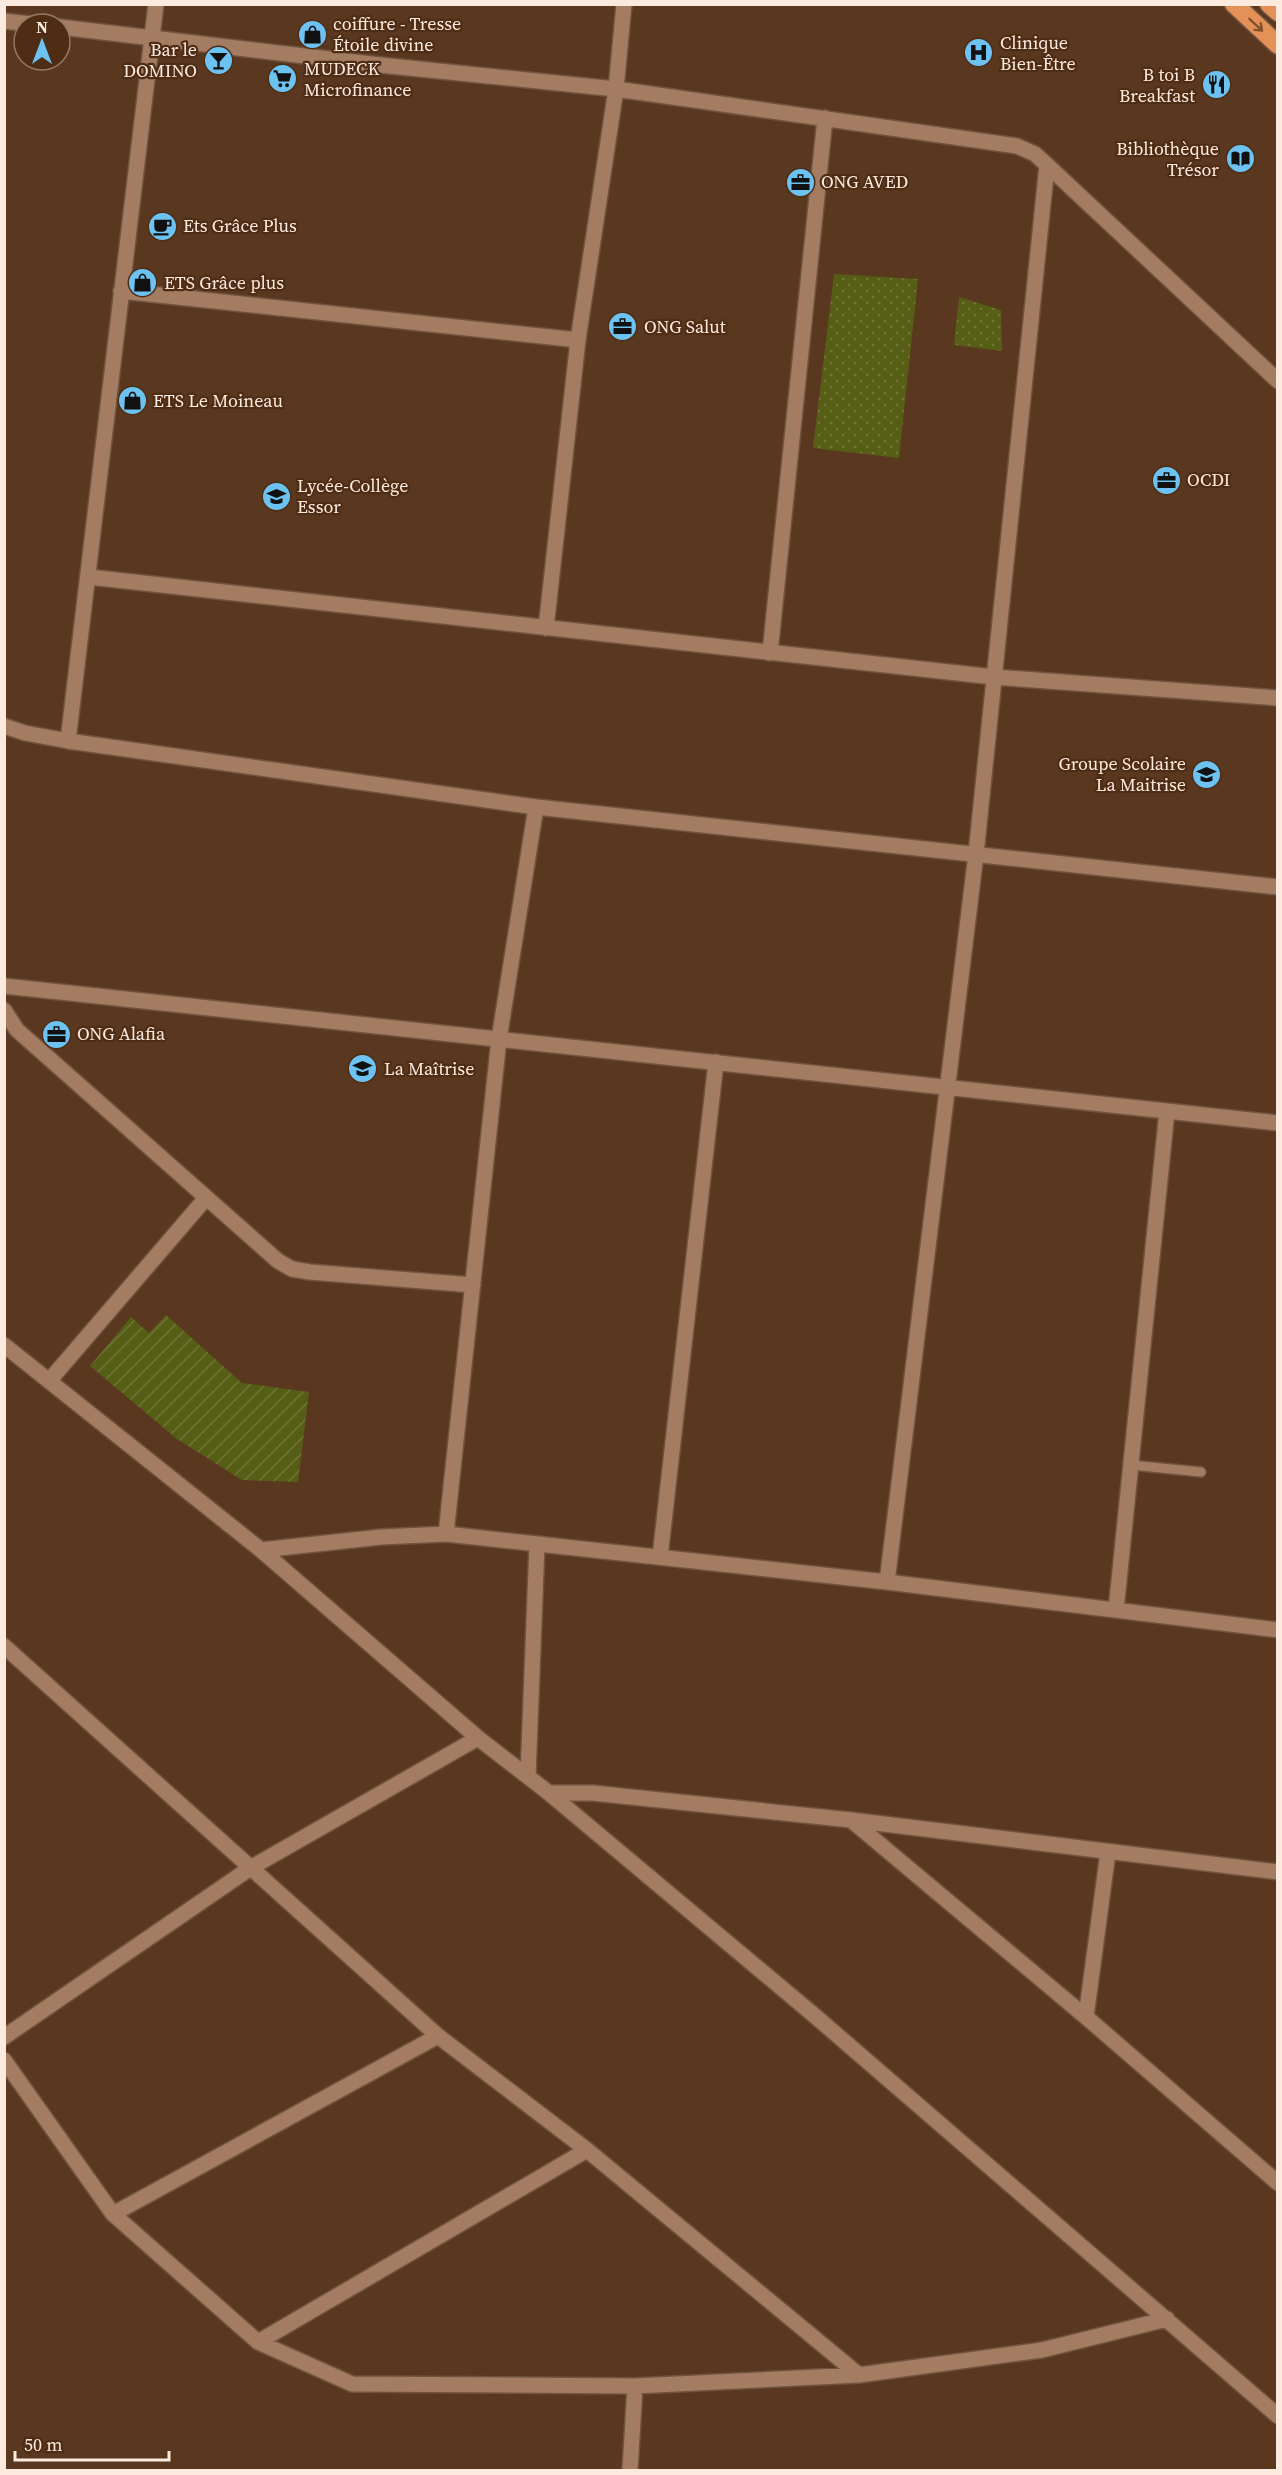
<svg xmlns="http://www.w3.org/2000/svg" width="1282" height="2475" font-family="'Source Serif 4',serif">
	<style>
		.grass { fill: url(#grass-dots) }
		.garden { fill: url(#garden-furrows) }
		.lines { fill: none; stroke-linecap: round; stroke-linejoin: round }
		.lane-casing { stroke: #6f533e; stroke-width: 12 }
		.street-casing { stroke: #6f533e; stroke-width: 18 }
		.highway-casing { stroke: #6f533e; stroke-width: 21 }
		.lane { stroke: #a37c62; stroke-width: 9 }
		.street { stroke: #a37c62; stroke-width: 15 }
		.highway { stroke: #e39157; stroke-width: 18 }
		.oneway { stroke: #83502c }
		.labels { text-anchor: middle; stroke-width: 4.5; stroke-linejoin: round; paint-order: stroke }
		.poi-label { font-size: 18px; fill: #fceadf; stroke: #4f2d15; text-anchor: start }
	</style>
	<defs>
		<pattern id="grass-dots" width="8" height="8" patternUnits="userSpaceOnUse" patternTransform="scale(1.5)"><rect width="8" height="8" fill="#565d15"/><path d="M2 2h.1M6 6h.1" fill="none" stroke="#6f7437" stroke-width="1.8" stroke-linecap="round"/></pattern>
		<pattern id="garden-furrows" width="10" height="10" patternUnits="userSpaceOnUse" patternTransform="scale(1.5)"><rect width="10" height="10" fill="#565d15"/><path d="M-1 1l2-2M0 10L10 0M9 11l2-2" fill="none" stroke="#6f7437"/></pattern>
	</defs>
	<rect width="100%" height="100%" fill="#5a3820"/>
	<!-- grass -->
	<path class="grass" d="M 834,274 L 918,279 L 899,458 L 813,448 Z
		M 959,297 L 1001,310 L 1002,351 L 954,345 Z"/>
	<!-- garden -->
	<path class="garden" d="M 166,1315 L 242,1383 L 309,1392 L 298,1482 L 242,1480 L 177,1439 L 90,1366 L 131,1317 L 149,1333 Z"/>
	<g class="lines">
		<defs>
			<path id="lane" d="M 1131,1465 L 1201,1472"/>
			<path id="street" d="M 4,21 L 31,24
				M 60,27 L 380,65 L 616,89 L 1017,146 L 1035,154 L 1047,165 L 1278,381
				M 121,291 L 578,340
				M 89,577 L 994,677 L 1278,698
				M 546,628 L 578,340 L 616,89 L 624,4
				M 770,653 L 825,118
				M 4,726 L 25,733 L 68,741 L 536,807 L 1278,887
				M 68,741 L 156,4
				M 4,986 L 1278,1123
				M 4,1010 L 17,1030 L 278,1261 L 292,1269 L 310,1272 L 473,1285
				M 4,1345 L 261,1550 L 478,1738 L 549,1793 L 815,2016 L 1278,2416
				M 49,1381 L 206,1198
				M 446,1534 L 499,1039 L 536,807
				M 261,1550 L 381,1537 L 446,1534 L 887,1582 L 1278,1630
				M 660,1557 L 716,1062
				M 887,1582 L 976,854 L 1047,165
				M 1116,1610 L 1167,1111
				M 4,1646 L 438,2036 L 587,2150 L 859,2375
				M 528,1776 L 537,1544
				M 549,1793 L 593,1793 L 851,1820 L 1278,1872
				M 851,1820 L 1086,2017 L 1278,2183
				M 1086,2017 L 1108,1852
				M 4,2037 L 252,1867 L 478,1738
				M 4,2060 L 113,2214 L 258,2342 L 352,2384 L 635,2386 L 859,2375 L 1042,2350 L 1167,2319
				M 113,2214 L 438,2036
				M 258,2342 L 587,2150
				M 630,2470 L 635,2386"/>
			<path id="highway" d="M 1234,4 L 1278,45
				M 1269,4 L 1278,12"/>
		</defs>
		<!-- lane casing -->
		<use href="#lane" class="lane-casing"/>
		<!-- street casing -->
		<use href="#street" class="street-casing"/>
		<!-- highway casing -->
		<use href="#highway" class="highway-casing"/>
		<!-- lane -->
		<use href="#lane" class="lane"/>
		<!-- street -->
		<use href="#street" class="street"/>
		<!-- highway -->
		<use href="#highway" class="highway"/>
	</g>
	<!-- one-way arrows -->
	<defs><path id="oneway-shaft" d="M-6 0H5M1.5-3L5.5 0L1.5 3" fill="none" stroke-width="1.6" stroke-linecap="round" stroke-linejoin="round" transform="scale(1.5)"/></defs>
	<use class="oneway" href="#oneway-shaft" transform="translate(1256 25) rotate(43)"/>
	<!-- icons -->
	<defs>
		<symbol id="shop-disc" viewBox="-11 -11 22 22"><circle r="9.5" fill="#6cc3f2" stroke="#4f2d15"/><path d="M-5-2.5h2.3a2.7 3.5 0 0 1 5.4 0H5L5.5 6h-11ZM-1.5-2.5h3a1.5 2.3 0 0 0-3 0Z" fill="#111"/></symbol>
		<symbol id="hospital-disc" viewBox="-11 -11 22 22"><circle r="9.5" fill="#6cc3f2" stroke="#4f2d15"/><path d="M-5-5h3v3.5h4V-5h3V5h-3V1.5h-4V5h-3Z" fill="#111"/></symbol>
		<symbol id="bar-disc" viewBox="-11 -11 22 22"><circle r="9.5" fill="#6cc3f2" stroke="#4f2d15"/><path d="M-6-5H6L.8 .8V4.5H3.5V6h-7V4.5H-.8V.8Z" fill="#111"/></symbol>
		<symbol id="supermarket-disc" viewBox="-11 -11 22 22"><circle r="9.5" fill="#6cc3f2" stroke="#4f2d15"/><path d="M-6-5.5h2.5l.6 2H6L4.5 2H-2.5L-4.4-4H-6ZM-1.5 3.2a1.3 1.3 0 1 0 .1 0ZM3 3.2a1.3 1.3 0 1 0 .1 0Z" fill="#111"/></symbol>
		<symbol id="restaurant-disc" viewBox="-11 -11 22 22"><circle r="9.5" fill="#6cc3f2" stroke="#4f2d15"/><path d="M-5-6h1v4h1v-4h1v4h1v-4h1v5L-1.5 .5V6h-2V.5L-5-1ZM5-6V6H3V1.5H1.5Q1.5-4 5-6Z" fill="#111"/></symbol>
		<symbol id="library-disc" viewBox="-11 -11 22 22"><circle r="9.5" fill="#6cc3f2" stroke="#4f2d15"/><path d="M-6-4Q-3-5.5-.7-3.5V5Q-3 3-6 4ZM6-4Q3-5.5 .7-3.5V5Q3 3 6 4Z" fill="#111"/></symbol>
		<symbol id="office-disc" viewBox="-11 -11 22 22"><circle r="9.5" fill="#6cc3f2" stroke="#4f2d15"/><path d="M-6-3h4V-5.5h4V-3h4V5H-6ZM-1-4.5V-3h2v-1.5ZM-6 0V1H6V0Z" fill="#111"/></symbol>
		<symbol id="cafe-disc" viewBox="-11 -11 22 22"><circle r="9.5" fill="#6cc3f2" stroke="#4f2d15"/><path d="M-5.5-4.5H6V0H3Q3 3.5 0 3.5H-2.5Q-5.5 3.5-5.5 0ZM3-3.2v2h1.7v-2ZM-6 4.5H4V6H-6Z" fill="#111"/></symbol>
		<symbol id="school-disc" viewBox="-11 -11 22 22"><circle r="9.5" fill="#6cc3f2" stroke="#4f2d15"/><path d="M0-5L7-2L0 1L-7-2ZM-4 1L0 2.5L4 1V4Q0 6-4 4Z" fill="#111"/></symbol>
		<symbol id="university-disc" viewBox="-11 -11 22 22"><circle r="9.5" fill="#6cc3f2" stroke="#4f2d15"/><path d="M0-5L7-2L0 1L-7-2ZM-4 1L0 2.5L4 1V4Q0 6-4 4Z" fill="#111"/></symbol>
	</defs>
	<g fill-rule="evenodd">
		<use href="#shop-disc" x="296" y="18" width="33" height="33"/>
		<use href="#hospital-disc" x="962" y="36" width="33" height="33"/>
		<use href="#bar-disc" x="202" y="44" width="33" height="33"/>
		<use href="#supermarket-disc" x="266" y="62" width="33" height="33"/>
		<use href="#restaurant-disc" x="1200" y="68" width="33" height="33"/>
		<use href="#library-disc" x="1224" y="142" width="33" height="33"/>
		<use href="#office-disc" x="784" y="166" width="33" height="33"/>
		<use href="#cafe-disc" x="146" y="210" width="33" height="33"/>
		<use href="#shop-disc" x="126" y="266" width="33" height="33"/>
		<use href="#office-disc" x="606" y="310" width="33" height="33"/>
		<use href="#shop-disc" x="116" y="384" width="33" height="33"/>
		<use href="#office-disc" x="1150" y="464" width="33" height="33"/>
		<use href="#school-disc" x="260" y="480" width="33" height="33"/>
		<use href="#school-disc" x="1190" y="758" width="33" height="33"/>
		<use href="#office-disc" x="40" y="1018" width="33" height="33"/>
		<use href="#university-disc" x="346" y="1052" width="33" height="33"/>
	</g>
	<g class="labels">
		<!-- poi labels -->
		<g class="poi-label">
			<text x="333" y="30">coiffure - Tresse<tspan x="333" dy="21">Étoile divine</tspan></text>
			<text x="1000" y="49">Clinique<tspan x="1000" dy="21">Bien-Être</tspan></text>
			<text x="197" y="56" text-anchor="end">Bar le<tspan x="197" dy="21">DOMINO</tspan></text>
			<text x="304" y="75">MUDECK<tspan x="304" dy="21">Microfinance</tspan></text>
			<text x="1195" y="81" text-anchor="end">B toi B<tspan x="1195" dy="21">Breakfast</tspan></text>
			<text x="1219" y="155" text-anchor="end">Bibliothèque<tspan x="1219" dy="21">Trésor</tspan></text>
			<text x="821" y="188">ONG AVED</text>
			<text x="183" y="232">Ets Grâce Plus</text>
			<text x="164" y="289">ETS Grâce plus</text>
			<text x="644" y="333">ONG Salut</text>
			<text x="153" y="407">ETS Le Moineau</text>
			<text x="1187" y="486">OCDI</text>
			<text x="297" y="492">Lycée-Collège<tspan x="297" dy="21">Essor</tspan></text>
			<text x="1186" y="770" text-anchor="end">Groupe Scolaire<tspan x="1186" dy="21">La Maitrise</tspan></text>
			<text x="77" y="1040">ONG Alafia</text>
			<text x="384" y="1075">La Maîtrise</text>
		</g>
	</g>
	<!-- border -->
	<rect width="1282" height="2475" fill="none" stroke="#fceadf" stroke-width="12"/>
	<!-- north arrow -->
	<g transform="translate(42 42)"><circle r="28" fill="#4f2d15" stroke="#947966" stroke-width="1.5"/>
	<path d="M0-4.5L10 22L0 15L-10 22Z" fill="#6cc3f2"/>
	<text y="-9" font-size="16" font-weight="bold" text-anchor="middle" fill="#fceadf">N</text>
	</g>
	<!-- scale -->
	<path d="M15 2451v9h154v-9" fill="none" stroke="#fceadf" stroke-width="3"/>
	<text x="24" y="2451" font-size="18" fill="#fceadf" stroke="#4f2d15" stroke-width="4.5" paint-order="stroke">50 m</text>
</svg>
